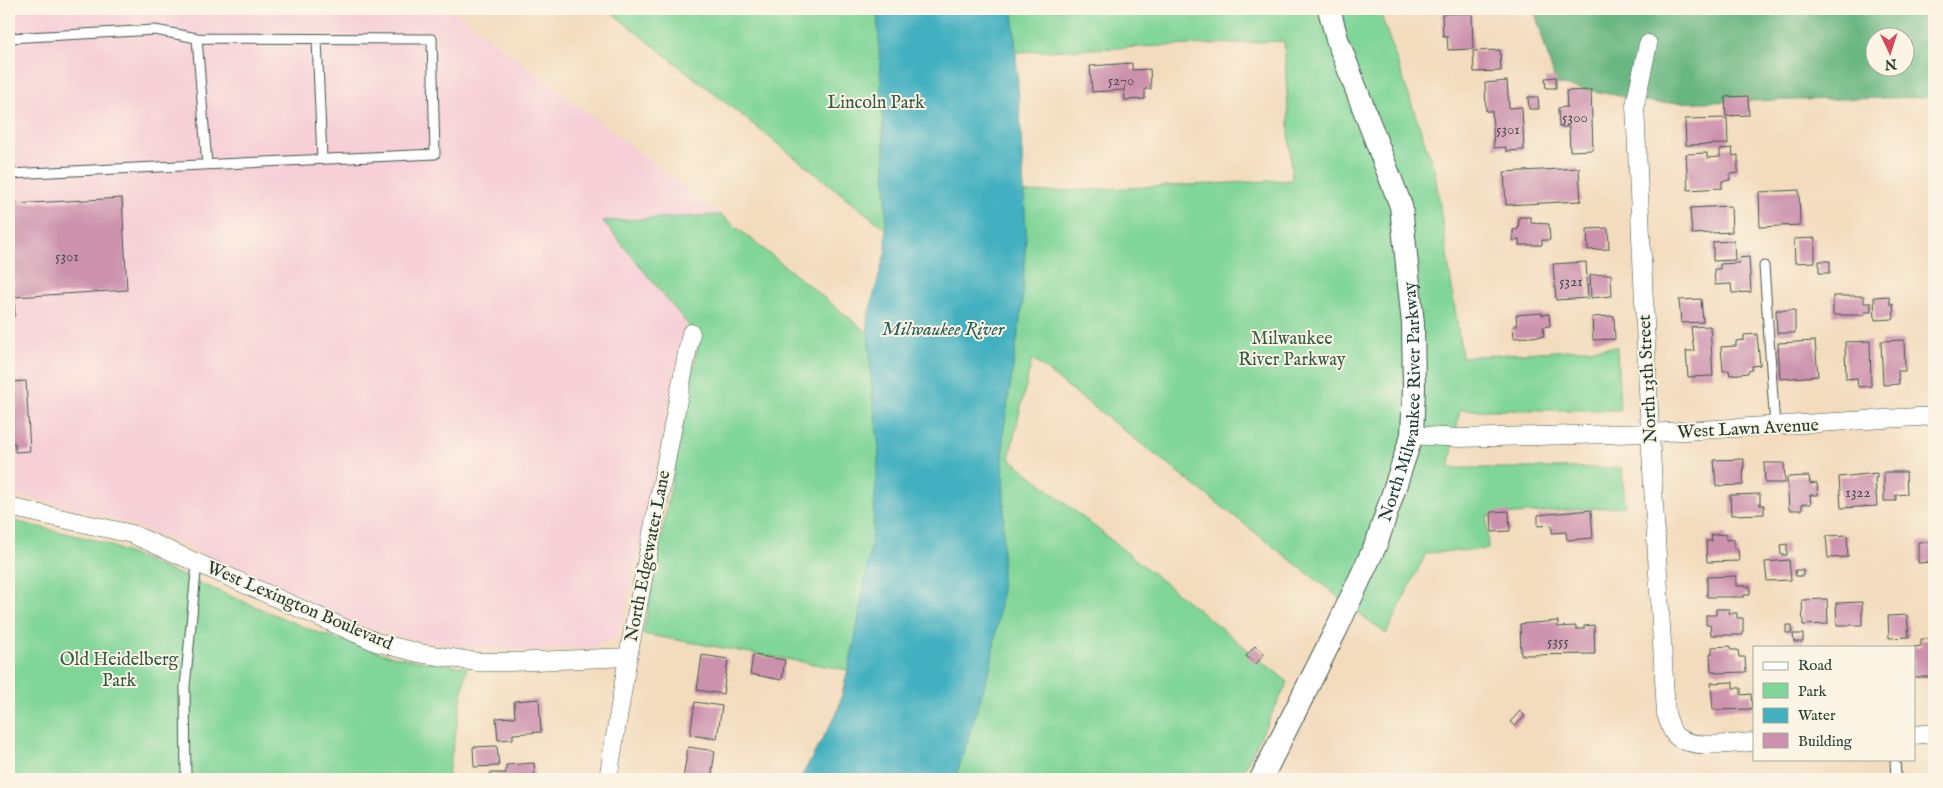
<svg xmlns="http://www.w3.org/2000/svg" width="1943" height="788" font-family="'IM FELL English',serif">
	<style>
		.built { fill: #f6cfd7 }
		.green { fill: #80d598; stroke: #508966 }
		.forest { fill: #68b680; stroke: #447a5a; fill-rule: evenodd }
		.water { fill: #43b0c0; stroke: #31767a }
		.building { fill: #cc91ad }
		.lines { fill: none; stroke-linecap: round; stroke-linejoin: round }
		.service-casing { stroke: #3f5549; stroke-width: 11 }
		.minor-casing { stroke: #3f5549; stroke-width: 19 }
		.tertiary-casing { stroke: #3f5549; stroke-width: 24 }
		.service { stroke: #fff; stroke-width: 9 }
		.minor { stroke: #fff; stroke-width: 18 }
		.tertiary { stroke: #fff; stroke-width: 22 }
		.labels { text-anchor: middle; stroke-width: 4; stroke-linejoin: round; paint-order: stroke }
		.number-label { font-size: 15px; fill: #4a5252 }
		.park-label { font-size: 18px; fill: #325b48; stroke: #fcf5e5 }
		.street-label { font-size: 18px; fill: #1f3d34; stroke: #fcf5e5 }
		.water-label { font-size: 19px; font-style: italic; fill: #2a605e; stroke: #fcf5e5 }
	</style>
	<rect width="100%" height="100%" fill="#fcf5e5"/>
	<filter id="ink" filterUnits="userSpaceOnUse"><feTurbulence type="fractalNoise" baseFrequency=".02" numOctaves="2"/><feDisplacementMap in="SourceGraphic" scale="10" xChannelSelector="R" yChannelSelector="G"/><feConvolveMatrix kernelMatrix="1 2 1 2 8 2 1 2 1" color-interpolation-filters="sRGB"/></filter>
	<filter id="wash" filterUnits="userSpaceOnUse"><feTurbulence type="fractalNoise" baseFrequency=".0096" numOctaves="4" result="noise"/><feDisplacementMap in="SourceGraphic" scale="20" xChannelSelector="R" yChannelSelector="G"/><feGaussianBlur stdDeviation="1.12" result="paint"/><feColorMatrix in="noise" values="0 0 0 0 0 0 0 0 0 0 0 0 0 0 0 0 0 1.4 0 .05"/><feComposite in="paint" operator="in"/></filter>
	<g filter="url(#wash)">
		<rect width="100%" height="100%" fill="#f3dcbe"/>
		<!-- built -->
		<path class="built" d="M 9,9 L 452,9 L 721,215 L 603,221 L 685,321 L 624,617 L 620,630 L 614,638 L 591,647 L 537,651 L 494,650 L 421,641 L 376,631 L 336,616 L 167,538 L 111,518 L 32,498 L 9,496 Z"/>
		<!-- green -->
		<path class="green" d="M 607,9 L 960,9 L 906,245 Z
			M 1009,9 L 1379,9 L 1435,172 L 1462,357 L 1617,347 L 1620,410 L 1460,410 L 1449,468 L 1622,468 L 1625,506 L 1487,516 L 1488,549 L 1426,553 L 1386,634 L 1032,359 L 1009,458 L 1288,682 L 1239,779 L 955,779 L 838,711 L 848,670 L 643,634 L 699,338 L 603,221 L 721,215 L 883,345 L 1024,272 L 1024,193 L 1292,180 L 1284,41 L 1016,52 Z
			M 9,520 L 99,541 L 316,632 L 388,655 L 425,662 L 467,667 L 447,779 L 9,779 Z"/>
		<!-- forest -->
		<path class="forest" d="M 1534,9 L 1934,9 L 1934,97 L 1657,103 L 1556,84 ZM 1876,38 L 1906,38 L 1906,68 L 1876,68 Z"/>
		<!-- water -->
		<path class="water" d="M 877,9 L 1013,9 L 1021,131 L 1026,234 L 1022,307 L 1003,435 L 1004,511 L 1001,598 L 991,665 L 955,779 L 800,779 L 838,711 L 854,645 L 871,545 L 879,449 L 872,389 L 867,320 L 886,250 L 886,187 Z"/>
		<g id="blocks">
			<!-- building -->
			<path class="building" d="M 1472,13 L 1473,49 L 1448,50 L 1447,36 L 1443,36 L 1442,14 Z
				M 1500,50 L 1501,71 L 1474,72 L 1473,51 Z
				M 1132,63 L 1132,70 L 1150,69 L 1151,89 L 1145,89 L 1145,99 L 1125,100 L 1124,90 L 1092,92 L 1090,66 Z
				M 1556,77 L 1556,88 L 1546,88 L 1545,78 Z
				M 1507,81 L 1509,108 L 1522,107 L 1524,150 L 1506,151 L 1506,147 L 1494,148 L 1492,111 L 1486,111 L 1485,83 Z
				M 1591,90 L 1593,150 L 1570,151 L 1569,127 L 1559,127 L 1558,108 L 1567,107 L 1566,91 Z
				M 1748,96 L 1749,115 L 1726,116 L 1725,97 Z
				M 1528,97 L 1538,97 L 1539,109 L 1529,109 Z
				M 1727,118 L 1728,144 L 1686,145 L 1685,119 Z
				M 1732,148 L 1733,156 L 1738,155 L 1738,173 L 1730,174 L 1730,180 L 1722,181 L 1722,188 L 1688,190 L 1686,154 L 1707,153 L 1707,158 L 1720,157 L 1720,149 Z
				M 1579,168 L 1581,201 L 1506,205 L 1504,172 Z
				M 1799,190 L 1800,225 L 1760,227 L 1759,192 Z
				M 122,198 L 127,290 L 14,297 L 15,315 L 9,322 L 9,222 L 11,206 L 13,204 Z
				M 1731,206 L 1732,232 L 1692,234 L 1690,208 Z
				M 1519,217 L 1531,217 L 1531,223 L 1549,224 L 1550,240 L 1542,240 L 1542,245 L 1519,245 L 1519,240 L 1513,241 L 1513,230 L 1518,229 Z
				M 1608,228 L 1609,249 L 1588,250 L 1587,229 Z
				M 1815,238 L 1815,262 L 1795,263 L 1794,239 Z
				M 1734,241 L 1735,260 L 1713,261 L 1713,242 Z
				M 1749,257 L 1751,292 L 1732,293 L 1731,284 L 1715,285 L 1714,269 L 1720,269 L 1720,264 L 1739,263 L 1738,258 Z
				M 1819,261 L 1830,261 L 1830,273 L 1819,273 Z
				M 1586,262 L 1588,298 L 1556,300 L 1553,264 Z
				M 1611,274 L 1612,296 L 1591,298 L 1590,275 Z
				M 1833,296 L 1864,296 L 1864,303 L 1871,303 L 1871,312 L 1865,312 L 1864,315 L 1833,315 Z
				M 1889,296 L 1890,304 L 1893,304 L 1894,319 L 1875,320 L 1874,297 Z
				M 1701,299 L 1703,322 L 1681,323 L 1679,300 Z
				M 1776,310 L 1795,310 L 1795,333 L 1777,333 Z
				M 1542,313 L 1542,315 L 1549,314 L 1550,326 L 1543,327 L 1544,336 L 1514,338 L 1513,326 L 1517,326 L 1516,315 Z
				M 1614,316 L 1615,339 L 1593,340 L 1592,317 Z
				M 1710,326 L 1713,376 L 1688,377 L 1686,351 L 1694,351 L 1691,327 Z
				M 1757,334 L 1760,365 L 1752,366 L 1752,370 L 1748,371 L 1748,373 L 1730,375 L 1729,370 L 1723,371 L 1721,347 L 1736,346 L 1736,341 L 1744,340 L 1744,335 Z
				M 1904,340 L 1905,371 L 1898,371 L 1899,384 L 1883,385 L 1881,341 Z
				M 1815,341 L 1818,376 L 1780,379 L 1778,343 Z
				M 1870,341 L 1871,386 L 1858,387 L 1857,378 L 1846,379 L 1845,342 Z
				M 26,381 L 30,451 L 15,452 L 15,443 L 9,443 L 9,382 Z
				M 1744,459 L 1743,485 L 1716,486 L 1714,460 Z
				M 1764,463 L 1784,463 L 1785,483 L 1765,483 Z
				M 1884,472 L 1906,472 L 1907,494 L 1896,495 L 1896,501 L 1884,501 Z
				M 1877,473 L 1877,478 L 1875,478 L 1877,506 L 1841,508 L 1839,477 Z
				M 1809,476 L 1810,484 L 1817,483 L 1818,495 L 1810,495 L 1811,504 L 1802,504 L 1802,510 L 1789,510 L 1787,477 Z
				M 1760,494 L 1760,505 L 1764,505 L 1764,514 L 1731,515 L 1730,495 Z
				M 1591,510 L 1593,538 L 1567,540 L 1566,532 L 1552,533 L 1552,525 L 1538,526 L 1538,515 Z
				M 1509,511 L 1510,531 L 1492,532 L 1491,512 Z
				M 1726,534 L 1726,540 L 1734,539 L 1734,549 L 1738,549 L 1739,561 L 1707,562 L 1706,541 L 1712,541 L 1711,535 Z
				M 1847,535 L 1848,557 L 1828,558 L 1826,536 Z
				M 1918,542 L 1934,542 L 1934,562 L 1918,563 Z
				M 1787,544 L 1787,555 L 1781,555 L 1780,545 Z
				M 1789,560 L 1791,580 L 1767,581 L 1765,562 Z
				M 1795,570 L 1803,570 L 1803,576 L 1796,576 Z
				M 1736,576 L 1736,586 L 1750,586 L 1750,595 L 1744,595 L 1744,597 L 1707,597 L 1707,577 Z
				M 1827,599 L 1828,624 L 1803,625 L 1802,600 Z
				M 1862,602 L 1862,625 L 1837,625 L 1836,603 Z
				M 1716,609 L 1729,609 L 1729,613 L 1737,613 L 1737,618 L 1743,618 L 1743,635 L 1711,635 L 1710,625 L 1706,625 L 1706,615 L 1716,615 Z
				M 1907,615 L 1909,637 L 1889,638 L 1888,616 Z
				M 1558,621 L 1558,627 L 1576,626 L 1576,629 L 1584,629 L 1584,626 L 1594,625 L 1595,654 L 1521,655 L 1520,624 Z
				M 1786,625 L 1792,625 L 1792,633 L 1786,633 Z
				M 1793,634 L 1803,634 L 1803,642 L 1794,642 Z
				M 1921,639 L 1929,639 L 1930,646 L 1934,645 L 1933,677 L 1914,677 L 1914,647 L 1921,646 Z
				M 1255,646 L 1264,654 L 1256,664 L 1246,656 Z
				M 1730,646 L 1731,650 L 1738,650 L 1739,657 L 1745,657 L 1746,672 L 1716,673 L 1716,671 L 1711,671 L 1710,654 L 1712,654 L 1712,647 Z
				M 702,655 L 728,659 L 723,694 L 697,690 Z
				M 753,655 L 785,660 L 782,680 L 750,674 Z
				M 1733,682 L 1733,688 L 1741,688 L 1741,695 L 1751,694 L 1752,709 L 1713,710 L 1711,683 Z
				M 539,699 L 541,732 L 513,734 L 513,739 L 498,740 L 496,718 L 515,717 L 514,701 Z
				M 695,702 L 722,706 L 717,739 L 690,735 Z
				M 1520,711 L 1525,716 L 1515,726 L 1510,722 Z
				M 497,746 L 499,766 L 474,767 L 473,747 Z
				M 688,747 L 715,751 L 711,779 L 683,779 Z
				M 534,763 L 535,779 L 490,779 L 490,773 L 506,773 L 506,765 Z"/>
		</g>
	</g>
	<g filter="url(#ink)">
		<use href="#blocks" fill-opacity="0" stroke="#3f5549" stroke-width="1"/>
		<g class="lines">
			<defs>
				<path id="service" d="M 9,38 L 155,30 L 197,38 L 207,165
					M 317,39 L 322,159
					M 9,174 L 435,154 L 432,39 L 197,38
					M 1764,266 L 1775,427
					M 1895,759 L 1896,779
					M 186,779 L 185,687 L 197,562"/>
				<path id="minor" d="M 1648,44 L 1635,105 L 1650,433 L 1666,714 C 1669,721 1671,732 1676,736 C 1691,750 1734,743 1754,742
					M 1412,435 L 1459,438 L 1650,433 L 1934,416
					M 9,507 L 132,534 L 376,642 L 419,653 L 478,662 L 511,662 L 628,657
					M 1914,735 L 1934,733
					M 608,779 L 628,657 L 691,333"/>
				<g id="tertiary">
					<path id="s1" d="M 1261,779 L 1337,628 L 1377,542 L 1412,435 L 1414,388 L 1413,324 L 1401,206 L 1337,39 L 1329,9"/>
				</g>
			</defs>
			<!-- service casing -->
			<use href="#service" class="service-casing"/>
			<!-- minor casing -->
			<use href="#minor" class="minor-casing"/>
			<!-- tertiary casing -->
			<use href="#tertiary" class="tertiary-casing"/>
			<!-- service -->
			<use href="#service" class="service"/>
			<!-- minor -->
			<use href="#minor" class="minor"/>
			<!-- tertiary -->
			<use href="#tertiary" class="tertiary"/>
		</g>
	</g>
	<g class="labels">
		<!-- number labels -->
		<g class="number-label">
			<text x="1121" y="85">5270</text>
			<text x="1575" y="122">5300</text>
			<text x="1508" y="134">5301</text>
			<text x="67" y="261">5301</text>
			<text x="1571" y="286">5321</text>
			<text x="1858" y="497">1322</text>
			<text x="1558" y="646">5355</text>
		</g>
		<!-- park labels -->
		<g class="park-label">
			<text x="876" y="108">Lincoln Park</text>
			<text x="1292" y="344">Milwaukee<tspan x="1292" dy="21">River Parkway</tspan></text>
			<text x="119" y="665">Old Heidelberg<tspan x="119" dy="21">Park</tspan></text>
		</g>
		<!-- street labels -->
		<g class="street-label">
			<text transform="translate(1647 379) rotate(-93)" y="6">North 13th Street</text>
			<text dy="6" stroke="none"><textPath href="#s1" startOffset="408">North Milwaukee River Parkway</textPath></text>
			<text transform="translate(1748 428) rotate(-3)" y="6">West Lawn Avenue</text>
			<text transform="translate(647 556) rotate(-79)" y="6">North Edgewater Lane</text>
			<text transform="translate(300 605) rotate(23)" y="6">West Lexington Boulevard</text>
		</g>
		<!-- water labels -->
		<g class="water-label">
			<text x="943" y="335">Milwaukee River</text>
		</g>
	</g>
	<!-- margin -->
	<rect width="1943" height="788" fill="none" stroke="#fcf5e5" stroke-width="30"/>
	<!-- legend -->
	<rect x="1753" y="646" width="162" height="115" fill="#fcf5e5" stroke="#a4ab9e"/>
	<rect x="1763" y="662" width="25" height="8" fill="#ffffff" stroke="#a4ab9e"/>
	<text x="1798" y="670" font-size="15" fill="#1f3d34">Road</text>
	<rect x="1763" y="683" width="25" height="15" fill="#80d598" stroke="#a4ab9e"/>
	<text x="1798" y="696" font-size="15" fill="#1f3d34">Park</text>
	<rect x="1763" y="708" width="25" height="15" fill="#43b0c0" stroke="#a4ab9e"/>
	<text x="1798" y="720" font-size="15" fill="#1f3d34">Water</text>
	<rect x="1763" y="733" width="25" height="15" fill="#cc91ad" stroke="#a4ab9e"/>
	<text x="1798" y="746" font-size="15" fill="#1f3d34">Building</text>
	<!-- north arrow -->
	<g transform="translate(1890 52) rotate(176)"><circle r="24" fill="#fcf5e5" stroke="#a4ab9e"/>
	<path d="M0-4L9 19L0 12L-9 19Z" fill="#d1495b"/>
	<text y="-8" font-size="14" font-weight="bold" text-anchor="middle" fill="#1f3d34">N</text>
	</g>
</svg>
